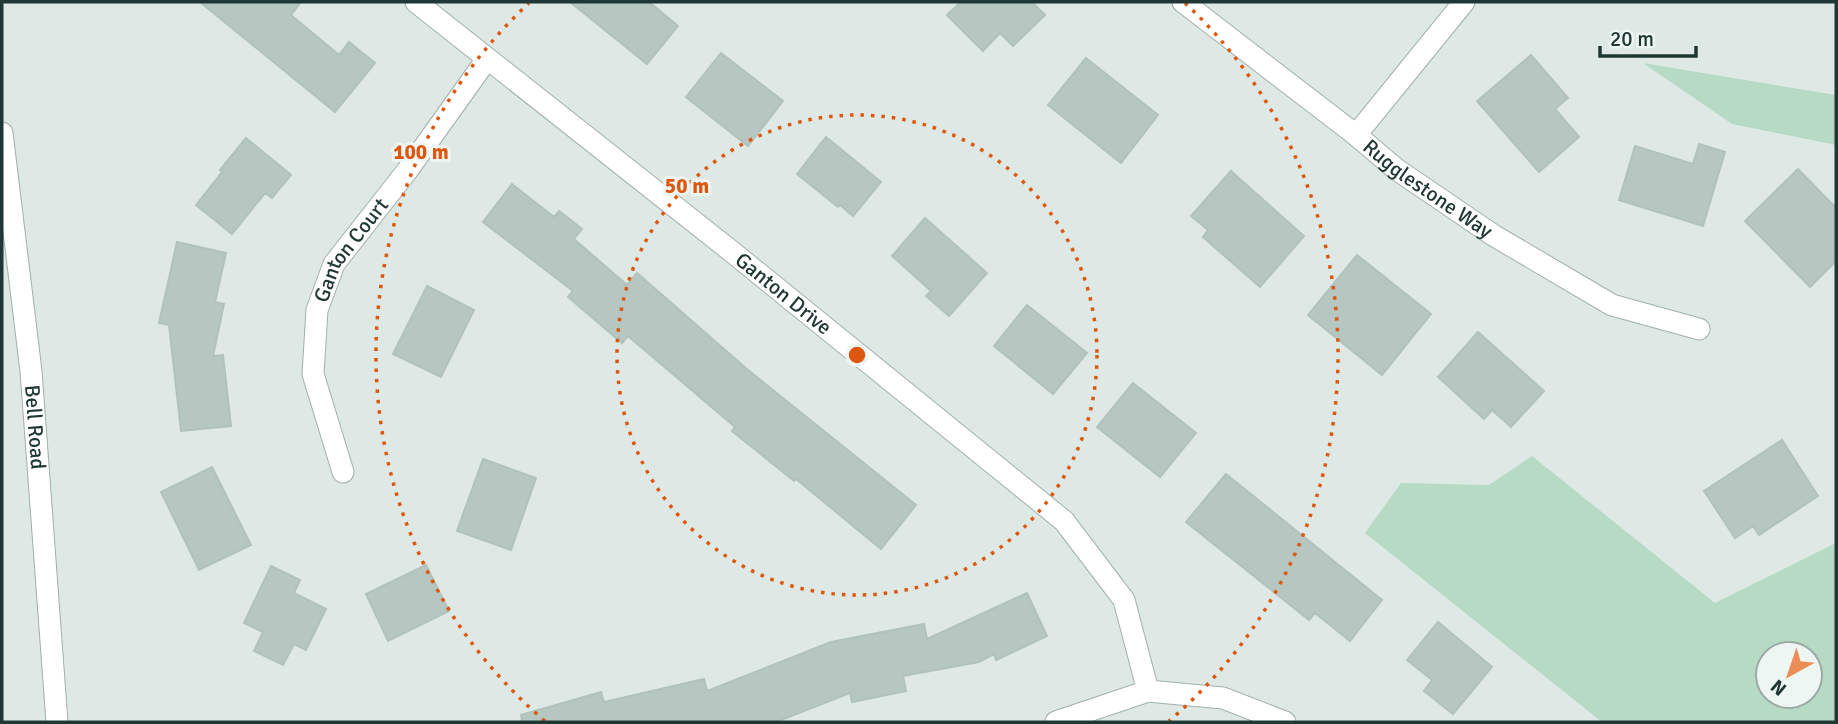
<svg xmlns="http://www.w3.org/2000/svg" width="1838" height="724" font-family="Signika,sans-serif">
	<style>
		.green { fill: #b7dac4; fill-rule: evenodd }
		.building { fill: #b6c6c1; stroke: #b1c2bd; stroke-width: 2 }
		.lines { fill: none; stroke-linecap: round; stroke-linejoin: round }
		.minor-casing { stroke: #a1b0ac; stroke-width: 23 }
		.minor { stroke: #fff; stroke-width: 21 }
		.ring { fill: none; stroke: #de570e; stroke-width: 3.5; stroke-dasharray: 3.5 7 }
		.labels { text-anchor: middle; stroke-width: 6; stroke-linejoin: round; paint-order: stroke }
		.street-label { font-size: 21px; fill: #203834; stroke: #eef6f3 }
		.centre { fill: #de570e; stroke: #eef6f3; stroke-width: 3.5 }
		.ring-label { font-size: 21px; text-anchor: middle; font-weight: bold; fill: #de570e; stroke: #eef6f3; stroke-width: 6; stroke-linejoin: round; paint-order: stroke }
	</style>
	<rect width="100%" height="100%" fill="#dee9e5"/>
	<!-- green -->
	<path class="green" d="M 1643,63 L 1836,95 L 1836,145 L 1732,124 Z
		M 1532,456 L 1715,603 L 1836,543 L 1836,722 L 1602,722 L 1365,533 L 1401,483 L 1489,485 ZM 1768,654 L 1810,654 L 1810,696 L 1768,696 Z"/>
	<!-- building -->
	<path class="building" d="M 200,2 L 301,2 L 291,15 L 339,55 L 349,42 L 375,63 L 335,112 Z
		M 570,2 L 649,2 L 678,26 L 647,64 Z
		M 961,2 L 1032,2 L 1045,15 L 1013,46 L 1000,33 L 983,51 L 947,15 Z
		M 721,53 L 783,101 L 748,146 L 686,97 Z
		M 1531,55 L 1568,98 L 1555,109 L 1579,137 L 1539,172 L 1477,101 Z
		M 1086,58 L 1158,115 L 1121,163 L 1048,105 Z
		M 826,137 L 881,182 L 853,216 L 840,205 L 838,207 L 797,174 Z
		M 246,138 L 291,175 L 272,198 L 265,193 L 232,234 L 196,205 L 222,172 L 220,170 Z
		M 1699,144 L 1725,152 L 1703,226 L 1619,200 L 1635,146 L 1693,164 Z
		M 1798,169 L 1836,208 L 1836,261 L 1810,287 L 1745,221 Z
		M 1231,171 L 1304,236 L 1260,287 L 1203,237 L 1208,230 L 1191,216 Z
		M 512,184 L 554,217 L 559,211 L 582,229 L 574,239 L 627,285 L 637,273 L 748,370 L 916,505 L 881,549 L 796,479 L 794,481 L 732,431 L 735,427 L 628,336 L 622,343 L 568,297 L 573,291 L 483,222 Z
		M 925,218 L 987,273 L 949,316 L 926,296 L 931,291 L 892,256 Z
		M 177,242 L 226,253 L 215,302 L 224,304 L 213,356 L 223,355 L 231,426 L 181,431 L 169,325 L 159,323 Z
		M 1357,255 L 1431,314 L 1382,375 L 1308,315 Z
		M 427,286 L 474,310 L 441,377 L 393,354 Z
		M 1027,305 L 1087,353 L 1053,394 L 994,346 Z
		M 1478,332 L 1544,391 L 1511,427 L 1492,410 L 1484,419 L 1438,377 Z
		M 1133,383 L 1196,433 L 1160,477 L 1097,427 Z
		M 1782,440 L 1818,496 L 1759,535 L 1753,526 L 1735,538 L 1704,491 Z
		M 483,459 L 536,478 L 511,550 L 457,531 Z
		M 212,467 L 251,545 L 199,570 L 161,492 Z
		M 1226,474 L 1382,600 L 1350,641 L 1315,613 L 1309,620 L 1186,522 Z
		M 426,565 L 449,611 L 388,641 L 366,594 Z
		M 271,566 L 300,580 L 294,593 L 326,609 L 306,650 L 294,644 L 283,665 L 254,651 L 263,632 L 244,623 Z
		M 1027,593 L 1047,636 L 996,660 L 994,654 L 979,662 L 903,676 L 906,691 L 852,702 L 850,693 L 776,722 L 522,722 L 521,715 L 601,692 L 604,702 L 704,679 L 707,691 L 831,642 L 924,624 L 927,639 Z
		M 1438,622 L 1492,667 L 1453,714 L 1424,691 L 1432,680 L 1407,660 Z"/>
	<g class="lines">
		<defs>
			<g id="minor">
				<path id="s1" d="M 416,2 L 731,251 L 1064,521 L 1124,600 L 1148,691"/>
				<path id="s2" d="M 1183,2 L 1356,135 L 1396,169 L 1493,235 L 1612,305 L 1699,329"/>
				<path id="s3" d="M 2,133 L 31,371 L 57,722"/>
				<path d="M 1356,135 L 1464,2"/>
				<path id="s4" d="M 343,472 L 313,374 L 317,310 L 334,264 L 407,171 L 487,59"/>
				<path d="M 1056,722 L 1148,691 L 1223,698 L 1285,722"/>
			</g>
		</defs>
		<!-- minor casing -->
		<use href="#minor" class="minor-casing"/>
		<!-- minor -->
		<use href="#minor" class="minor"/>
	</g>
	<!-- distance rings -->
	<g class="ring">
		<circle cx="857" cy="355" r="240"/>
		<path d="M545 721A481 481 0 0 1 529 3M1185 3A481 481 0 0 1 1169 721"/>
	</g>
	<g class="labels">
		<!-- street labels -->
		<g class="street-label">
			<text dy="7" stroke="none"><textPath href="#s2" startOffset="308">Rugglestone Way</textPath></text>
			<text dy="7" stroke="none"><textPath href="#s4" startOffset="236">Ganton Court</textPath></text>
			<text dy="7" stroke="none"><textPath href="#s1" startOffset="469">Ganton Drive</textPath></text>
			<text dy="7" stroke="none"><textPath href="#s3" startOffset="296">Bell Road</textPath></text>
		</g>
	</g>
	<circle cx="857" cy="355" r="10" class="centre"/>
	<g class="ring-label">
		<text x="421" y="159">100 m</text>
		<text x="687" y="193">50 m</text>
	</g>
	<!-- border -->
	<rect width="1838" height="724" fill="none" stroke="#203834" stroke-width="7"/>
	<!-- north arrow -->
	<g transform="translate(1789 675) rotate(220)"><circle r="33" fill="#eef6f3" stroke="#9caaa7" stroke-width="2"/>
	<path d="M0-5L12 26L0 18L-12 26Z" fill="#ec8d58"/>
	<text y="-10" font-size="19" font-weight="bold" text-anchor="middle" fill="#203834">N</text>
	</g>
	<!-- scale -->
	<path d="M1600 46v10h96v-10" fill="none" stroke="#203834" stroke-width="3.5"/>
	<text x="1610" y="46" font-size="21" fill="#203834" stroke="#eef6f3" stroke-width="5" paint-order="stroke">20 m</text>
</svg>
